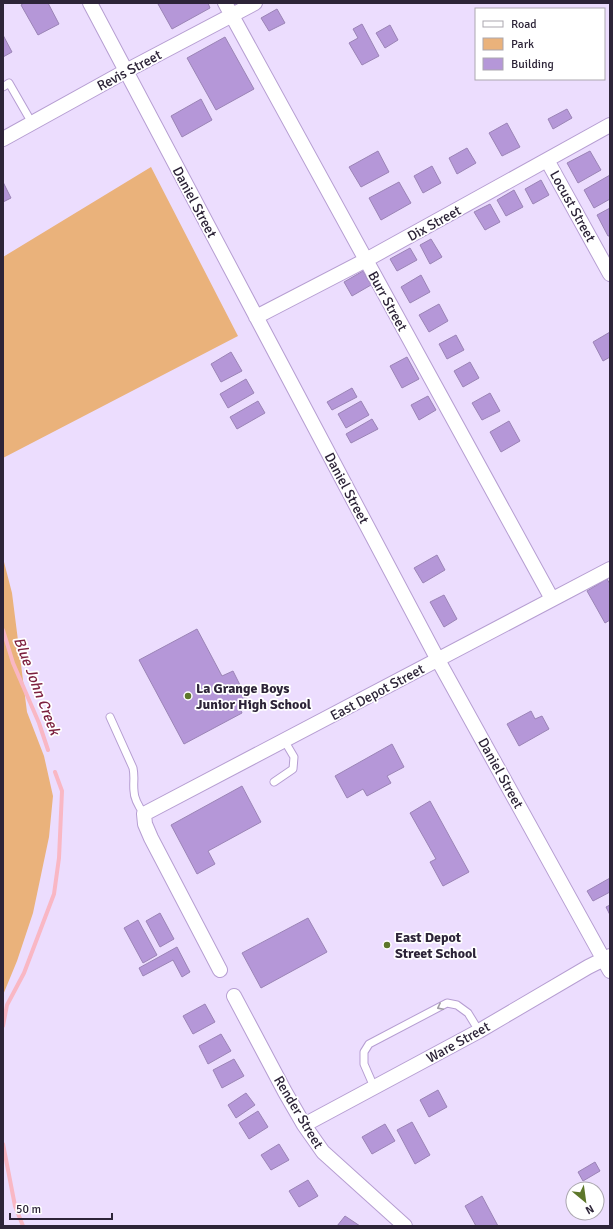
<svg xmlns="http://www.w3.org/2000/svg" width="613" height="1229" font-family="Signika,sans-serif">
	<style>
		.green { fill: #eab27b }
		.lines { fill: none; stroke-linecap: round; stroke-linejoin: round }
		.stream { stroke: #f9b7c4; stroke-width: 4 }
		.building { fill: #b597d8; stroke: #9b84b6 }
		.service-casing { stroke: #b69ed2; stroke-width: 9 }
		.minor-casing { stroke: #b69ed2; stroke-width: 16 }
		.service { stroke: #fff; stroke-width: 7 }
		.minor { stroke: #fff; stroke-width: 14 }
		.oneway { stroke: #a09ca5 }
		.poi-dot { fill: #5d772a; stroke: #fff; stroke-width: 1.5 }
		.labels { text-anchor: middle; stroke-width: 3.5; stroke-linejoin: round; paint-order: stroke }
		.street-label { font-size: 14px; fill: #2d2438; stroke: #fff }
		.poi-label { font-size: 14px; font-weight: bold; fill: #2d2438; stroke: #fff; text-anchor: start }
		.water-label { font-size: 15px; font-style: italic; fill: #7d213f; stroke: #fff }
	</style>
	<rect width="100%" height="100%" fill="#ecddfe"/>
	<!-- green -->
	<path class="green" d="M 151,167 L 238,336 L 3,458 L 3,257 Z
		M 3,558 L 12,593 L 27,712 L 44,756 L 53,796 L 49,837 L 33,913 L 17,961 L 3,995 Z"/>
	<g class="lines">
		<!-- stream -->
		<path class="stream" d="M 3,630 L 13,663 L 39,723 L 48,750
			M 3,1026 L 7,1005 L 24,973 L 54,894 L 59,858 L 62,791 L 55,772
			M 3,1144 L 15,1206 L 23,1226"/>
	</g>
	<!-- building -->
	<path class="building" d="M 24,3 L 48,3 L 59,24 L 38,35 L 21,5 Z
		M 160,3 L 208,3 L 210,8 L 172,29 L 158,4 Z
		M 277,9 L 285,23 L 269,31 L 261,18 Z
		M 362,24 L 379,56 L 362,65 L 349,43 L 358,38 L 353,29 Z
		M 390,25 L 398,40 L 385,48 L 376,33 Z
		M 3,35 L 12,52 L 3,57 Z
		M 225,37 L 254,89 L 216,110 L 187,58 Z
		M 201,99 L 212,120 L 182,137 L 171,116 Z
		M 567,109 L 572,118 L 553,129 L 548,119 Z
		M 507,123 L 520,147 L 502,156 L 489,133 Z
		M 467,148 L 476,163 L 457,174 L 449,158 Z
		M 378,151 L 389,172 L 361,187 L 349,167 Z
		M 590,151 L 601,170 L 578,183 L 567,163 Z
		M 432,166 L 441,183 L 423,193 L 414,176 Z
		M 610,175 L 610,199 L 594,208 L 584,190 Z
		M 541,180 L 549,195 L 533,204 L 525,189 Z
		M 3,182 L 11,198 L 3,202 Z
		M 399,182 L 411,203 L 381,220 L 369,198 Z
		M 514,190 L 523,207 L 506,216 L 497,200 Z
		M 490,204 L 500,222 L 485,230 L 474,212 Z
		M 610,208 L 610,236 L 608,236 L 597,215 Z
		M 431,239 L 442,257 L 430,264 L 420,245 Z
		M 410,248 L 417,260 L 397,271 L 390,259 Z
		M 363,271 L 371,285 L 352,296 L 344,282 Z
		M 421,275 L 430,292 L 410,303 L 401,287 Z
		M 439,304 L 448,321 L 429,332 L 419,315 Z
		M 610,332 L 610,357 L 603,361 L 593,342 Z
		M 456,335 L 464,350 L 447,359 L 439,344 Z
		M 231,352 L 242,371 L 221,382 L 211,364 Z
		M 407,357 L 419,379 L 402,388 L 390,366 Z
		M 470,362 L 479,378 L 463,387 L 454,371 Z
		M 246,379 L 254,393 L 228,408 L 220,394 Z
		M 352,388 L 357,397 L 332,410 L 327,402 Z
		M 490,393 L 500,411 L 482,420 L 472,403 Z
		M 428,396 L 436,410 L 419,420 L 411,405 Z
		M 258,401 L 265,413 L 237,429 L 230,417 Z
		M 361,401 L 369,415 L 346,428 L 338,414 Z
		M 372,419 L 378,429 L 351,443 L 346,434 Z
		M 509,421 L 520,441 L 501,452 L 490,432 Z
		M 437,555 L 445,570 L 423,583 L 414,568 Z
		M 607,579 L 610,584 L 610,620 L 605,623 L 587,591 Z
		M 444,595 L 457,619 L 444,627 L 430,602 Z
		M 197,629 L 222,676 L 233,671 L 248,701 L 239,706 L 242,713 L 184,744 L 139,660 Z
		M 531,711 L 535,719 L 542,716 L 549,729 L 519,746 L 507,724 Z
		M 392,744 L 404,767 L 387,776 L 391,783 L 367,796 L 363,789 L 347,798 L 335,776 Z
		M 242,786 L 261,822 L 208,851 L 215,864 L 197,874 L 171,825 Z
		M 430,801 L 469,872 L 443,886 L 430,862 L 436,859 L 410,813 Z
		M 610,878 L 610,892 L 593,901 L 587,891 Z
		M 610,905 L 610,915 L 606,907 Z
		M 160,913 L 174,939 L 160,947 L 146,921 Z
		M 308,918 L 327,952 L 261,988 L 242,953 Z
		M 138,920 L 157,955 L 143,963 L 124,928 Z
		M 177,947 L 190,972 L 182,977 L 173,960 L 143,976 L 139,968 Z
		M 205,1004 L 215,1022 L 193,1034 L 183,1016 Z
		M 221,1034 L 231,1051 L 208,1064 L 199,1046 Z
		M 234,1059 L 244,1076 L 222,1088 L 213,1070 Z
		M 438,1090 L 447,1107 L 429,1117 L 420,1100 Z
		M 246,1093 L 255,1105 L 236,1118 L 228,1105 Z
		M 258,1111 L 268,1127 L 249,1139 L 239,1123 Z
		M 412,1122 L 430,1155 L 415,1164 L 397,1130 Z
		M 385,1124 L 395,1141 L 372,1154 L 362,1137 Z
		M 279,1144 L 289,1160 L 271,1170 L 261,1155 Z
		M 595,1162 L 600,1171 L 583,1181 L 578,1172 Z
		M 308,1180 L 318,1196 L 299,1207 L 289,1191 Z
		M 482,1196 L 498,1226 L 476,1226 L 465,1206 Z
		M 345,1216 L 360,1226 L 337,1226 Z"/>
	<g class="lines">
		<defs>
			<path id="service" d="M 3,87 L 9,83 L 32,123
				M 110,717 L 133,768 C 135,778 133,782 134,791 C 134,799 139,807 144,814
				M 274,782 L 293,769 L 294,757 L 284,740
				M 374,1087 L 364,1064 L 364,1052 L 369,1044 L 447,1003 L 457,1005 L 468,1013 L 479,1031"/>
			<path id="minor" d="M 90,3 L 438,660 L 610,971
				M 225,3 L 552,599
				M 3,139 L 126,71 L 255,3
				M 547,160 L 610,274
				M 256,317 L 366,260 L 610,125
				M 220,970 L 151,838 L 145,824 L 144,814 L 610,569
				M 234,996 L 285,1092 L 304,1125 L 323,1152 L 405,1226
				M 304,1125 L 479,1031 L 588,967 L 610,956"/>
		</defs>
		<!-- service casing -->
		<use href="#service" class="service-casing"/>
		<!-- minor casing -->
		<use href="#minor" class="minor-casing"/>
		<!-- service -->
		<use href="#service" class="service"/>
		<!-- minor -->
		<use href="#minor" class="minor"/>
	</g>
	<!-- one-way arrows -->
	<defs><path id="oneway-chevron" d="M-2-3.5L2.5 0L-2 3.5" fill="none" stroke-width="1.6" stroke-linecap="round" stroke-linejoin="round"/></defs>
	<use class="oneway" href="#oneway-chevron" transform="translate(440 1007) rotate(153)"/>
	<!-- markers -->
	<g class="poi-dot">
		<circle cx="188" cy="696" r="4"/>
		<circle cx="387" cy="945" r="4"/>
	</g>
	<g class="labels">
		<!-- street labels -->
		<g class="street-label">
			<text transform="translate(129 70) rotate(-28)" y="5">Revis Street</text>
			<text transform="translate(195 202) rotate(62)" y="5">Daniel Street</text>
			<text transform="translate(573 206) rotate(61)" y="5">Locust Street</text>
			<text transform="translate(434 223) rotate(-29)" y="5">Dix Street</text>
			<text transform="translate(388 301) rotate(61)" y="5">Burr Street</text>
			<text transform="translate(347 488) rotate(62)" y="5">Daniel Street</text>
			<text transform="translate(377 692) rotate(-28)" y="5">East Depot Street</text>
			<text transform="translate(501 773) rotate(61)" y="5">Daniel Street</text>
			<text transform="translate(458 1042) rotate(-29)" y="5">Ware Street</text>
			<text transform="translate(299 1112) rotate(59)" y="5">Render Street</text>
		</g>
		<!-- poi labels -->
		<g class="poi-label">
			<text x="196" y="693">La Grange Boys<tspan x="196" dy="16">Junior High School</tspan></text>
			<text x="395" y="942">East Depot<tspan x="395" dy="16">Street School</tspan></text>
		</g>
		<!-- water labels -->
		<g class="water-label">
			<text transform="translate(37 686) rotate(69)" y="5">Blue John Creek</text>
		</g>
	</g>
	<!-- border -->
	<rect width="613" height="1229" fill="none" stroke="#2d2438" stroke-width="8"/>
	<!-- legend -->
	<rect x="475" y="8" width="130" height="72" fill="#ffffff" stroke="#aba7af"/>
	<rect x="483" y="21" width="20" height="6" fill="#ffffff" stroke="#aba7af"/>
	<text x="511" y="28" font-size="12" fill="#2d2438">Road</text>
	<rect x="483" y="38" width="20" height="12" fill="#eab27b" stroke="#aba7af"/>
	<text x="511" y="48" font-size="12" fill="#2d2438">Park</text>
	<rect x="483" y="58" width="20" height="12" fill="#b597d8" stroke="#aba7af"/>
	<text x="511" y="68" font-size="12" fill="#2d2438">Building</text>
	<!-- north arrow -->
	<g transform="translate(585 1201) rotate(151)"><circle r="19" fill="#ffffff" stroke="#aba7af"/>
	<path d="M0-3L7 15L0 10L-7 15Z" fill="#5d772a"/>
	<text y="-6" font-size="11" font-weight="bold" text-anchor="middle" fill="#2d2438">N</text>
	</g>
	<!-- scale -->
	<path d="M10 1213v6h102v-6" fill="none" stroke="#2d2438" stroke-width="2"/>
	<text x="16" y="1213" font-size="12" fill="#2d2438" stroke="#ffffff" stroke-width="3" paint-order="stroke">50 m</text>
</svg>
